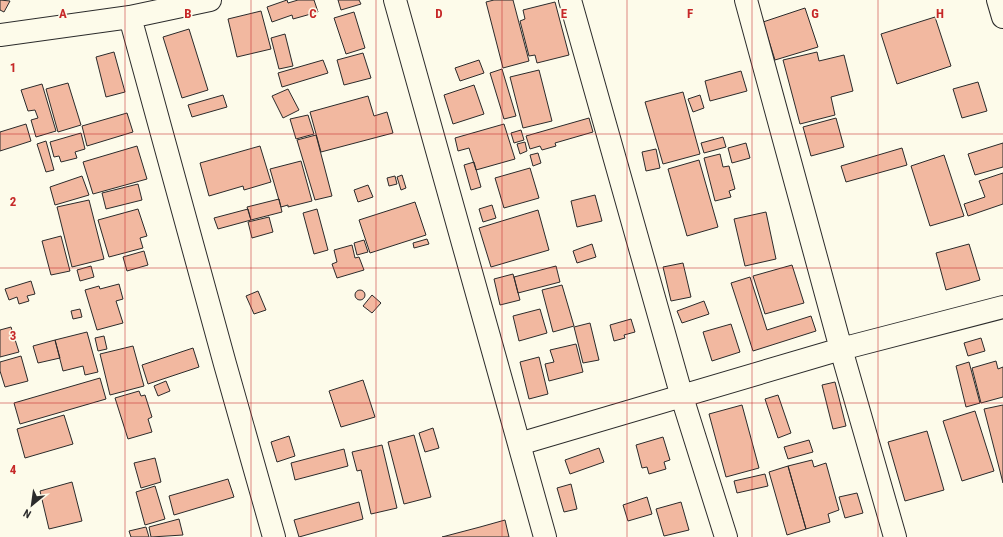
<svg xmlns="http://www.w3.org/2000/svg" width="1003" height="537" font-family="'Roboto Condensed',sans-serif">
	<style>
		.building { fill: #f2b8a0; stroke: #2b2b2b }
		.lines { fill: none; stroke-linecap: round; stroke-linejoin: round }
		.minor-casing { stroke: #2b2b2b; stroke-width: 24 }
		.minor { stroke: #fdfbea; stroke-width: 22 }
		.grid { fill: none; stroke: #c62828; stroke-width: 1; stroke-opacity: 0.55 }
		.grid-label { font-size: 13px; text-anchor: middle; font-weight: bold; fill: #c62828; stroke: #fdfbea; stroke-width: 3; stroke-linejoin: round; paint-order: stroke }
	</style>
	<rect width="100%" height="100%" fill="#fdfbea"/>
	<!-- building -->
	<path class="building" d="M 0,0 L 10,1 L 4,12 L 0,10 Z
		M 287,0 L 288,3 L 298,0 L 314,0 L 318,12 L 293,19 L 292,15 L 272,22 L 267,7 Z
		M 338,0 L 359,0 L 361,4 L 341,10 Z
		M 494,0 L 513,0 L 529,61 L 503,68 L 486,2 Z
		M 555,2 L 569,55 L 537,63 L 535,55 L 529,56 L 520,21 L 525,19 L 523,10 Z
		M 805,8 L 818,47 L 775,60 L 763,22 Z
		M 261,11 L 271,49 L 237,57 L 228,19 Z
		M 354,12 L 365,48 L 346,54 L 334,18 Z
		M 935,17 L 951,66 L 897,84 L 881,34 Z
		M 189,29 L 208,90 L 182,98 L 163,37 Z
		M 285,34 L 293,66 L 279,69 L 271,38 Z
		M 114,52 L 125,92 L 106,97 L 96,57 Z
		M 817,52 L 819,61 L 844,55 L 853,91 L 831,97 L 835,115 L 800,124 L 783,60 Z
		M 363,53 L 371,78 L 344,85 L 337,60 Z
		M 323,60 L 328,73 L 282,87 L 278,73 Z
		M 479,60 L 484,73 L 460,81 L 455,68 Z
		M 502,69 L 516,116 L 504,119 L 490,73 Z
		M 539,70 L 552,121 L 523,128 L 510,77 Z
		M 741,71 L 747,91 L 710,101 L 705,81 Z
		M 978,82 L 987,111 L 962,118 L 953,89 Z
		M 68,83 L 81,125 L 58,132 L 46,89 Z
		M 42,84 L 56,131 L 36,137 L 31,120 L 38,118 L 35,110 L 28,111 L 21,90 Z
		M 474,85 L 484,114 L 453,124 L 444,95 Z
		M 288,89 L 299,110 L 283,118 L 272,96 Z
		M 683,92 L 700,154 L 663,164 L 645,102 Z
		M 223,95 L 227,107 L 192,117 L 188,105 Z
		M 700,95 L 704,108 L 693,112 L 688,99 Z
		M 368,96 L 374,116 L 387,112 L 393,133 L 321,152 L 310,112 Z
		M 127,113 L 133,132 L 87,146 L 82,126 Z
		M 308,115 L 314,134 L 296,139 L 290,119 Z
		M 589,118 L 593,132 L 555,143 L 556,146 L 542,150 L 540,146 L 530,149 L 526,136 Z
		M 836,118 L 844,147 L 811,156 L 803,127 Z
		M 26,124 L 31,141 L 0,151 L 0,132 Z
		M 504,124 L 515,159 L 476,170 L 469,148 L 458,151 L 455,138 Z
		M 521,130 L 524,140 L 514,143 L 511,133 Z
		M 81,133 L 85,149 L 75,152 L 77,158 L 61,162 L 59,156 L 54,157 L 50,142 Z
		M 316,135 L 332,196 L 315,200 L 297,140 Z
		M 723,137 L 726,147 L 704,153 L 701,143 Z
		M 46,141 L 54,170 L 46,172 L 37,144 Z
		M 525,142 L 527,151 L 520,154 L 517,144 Z
		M 746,143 L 750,158 L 732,163 L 728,148 Z
		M 1003,143 L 1003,167 L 975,175 L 968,154 Z
		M 137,146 L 147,179 L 93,194 L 83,162 Z
		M 260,146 L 271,182 L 244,190 L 243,186 L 209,196 L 200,163 Z
		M 902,148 L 907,165 L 846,182 L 841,166 Z
		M 656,149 L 660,168 L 646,171 L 642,152 Z
		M 538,153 L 541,163 L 533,166 L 530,155 Z
		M 720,154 L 723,167 L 729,166 L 735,189 L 729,191 L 731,197 L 715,201 L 704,158 Z
		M 944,155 L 964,216 L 930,226 L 911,166 Z
		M 699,160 L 718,227 L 687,236 L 668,169 Z
		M 301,161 L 312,201 L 288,207 L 288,205 L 281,207 L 270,169 Z
		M 474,162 L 481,187 L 471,190 L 464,165 Z
		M 530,168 L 539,198 L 504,208 L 495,178 Z
		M 1003,173 L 1003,204 L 968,216 L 964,204 L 985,197 L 979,181 Z
		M 402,175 L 406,188 L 401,190 L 397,177 Z
		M 82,176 L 89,195 L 55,205 L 50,187 Z
		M 395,176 L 397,184 L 389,186 L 387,178 Z
		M 138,184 L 142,200 L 106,209 L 102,193 Z
		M 368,185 L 373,197 L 358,202 L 354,190 Z
		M 595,195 L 602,221 L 577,227 L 571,201 Z
		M 279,199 L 282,212 L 251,220 L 247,207 Z
		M 89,200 L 104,259 L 72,267 L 57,207 Z
		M 415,202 L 426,235 L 370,253 L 359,220 Z
		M 492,205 L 496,218 L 483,222 L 479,209 Z
		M 138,209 L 147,236 L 140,238 L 143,248 L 109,257 L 98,220 Z
		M 248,209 L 251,220 L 218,229 L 214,218 Z
		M 317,209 L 328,250 L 314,254 L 303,213 Z
		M 538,210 L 549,250 L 491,267 L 479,228 Z
		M 766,212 L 776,259 L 745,266 L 734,219 Z
		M 269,217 L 273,232 L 252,238 L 248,222 Z
		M 61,236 L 70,271 L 51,275 L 42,241 Z
		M 427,239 L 429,244 L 414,248 L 413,243 Z
		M 364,240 L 368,252 L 357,255 L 354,243 Z
		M 592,244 L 596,257 L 577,263 L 573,251 Z
		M 969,244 L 980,280 L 946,290 L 936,253 Z
		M 352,245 L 355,258 L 359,257 L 364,270 L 337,278 L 332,264 L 337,262 L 334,250 Z
		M 144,251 L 148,265 L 127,271 L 123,257 Z
		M 683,263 L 691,297 L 671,301 L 663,267 Z
		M 792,265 L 804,303 L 765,314 L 753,276 Z
		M 91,266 L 94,277 L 80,281 L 77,270 Z
		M 556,266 L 560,282 L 518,293 L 514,277 Z
		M 513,274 L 520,300 L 500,305 L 494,279 Z
		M 750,277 L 767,330 L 811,316 L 816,331 L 753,351 L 731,283 Z
		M 31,281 L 35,294 L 27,296 L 29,301 L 19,304 L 17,297 L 9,300 L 5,289 Z
		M 119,284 L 123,299 L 116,301 L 123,323 L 97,330 L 85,290 L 99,286 L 100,289 Z
		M 562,285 L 574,326 L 553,332 L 542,290 Z
		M355 295a5 5 0 1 1 10 0a5 5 0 1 1-10 0Z
		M 258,291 L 266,310 L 254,314 L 246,296 Z
		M 372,295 L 381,303 L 372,313 L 363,306 Z
		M 704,301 L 709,314 L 682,323 L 677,311 Z
		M 80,309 L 82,317 L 73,319 L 71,311 Z
		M 540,309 L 547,333 L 519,341 L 513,316 Z
		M 631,319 L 635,332 L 624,335 L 625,338 L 614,341 L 610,325 Z
		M 590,323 L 599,360 L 583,363 L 574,327 Z
		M 731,324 L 740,352 L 712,361 L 703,332 Z
		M 11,327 L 19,352 L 0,357 L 0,330 Z
		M 87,332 L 98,372 L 85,375 L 83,366 L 63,371 L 55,340 Z
		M 104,336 L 107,349 L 98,351 L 95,338 Z
		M 981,338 L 985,351 L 968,356 L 964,343 Z
		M 55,340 L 60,358 L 38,363 L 33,346 Z
		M 576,344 L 583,372 L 549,381 L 545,364 L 554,362 L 550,350 Z
		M 133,346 L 144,386 L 110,395 L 100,354 Z
		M 193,348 L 199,367 L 148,384 L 142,365 Z
		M 21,356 L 28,381 L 5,387 L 0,371 L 0,362 Z
		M 539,357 L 548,394 L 529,399 L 520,362 Z
		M 996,361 L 998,369 L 1003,367 L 1003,397 L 981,403 L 972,368 Z
		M 969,362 L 980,403 L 966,407 L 956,366 Z
		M 100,378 L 106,399 L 20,424 L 14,403 Z
		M 363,380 L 375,417 L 341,427 L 329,391 Z
		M 166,381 L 170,391 L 158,396 L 154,386 Z
		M 835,382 L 846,426 L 833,429 L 822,385 Z
		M 139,391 L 141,396 L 145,395 L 152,417 L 148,419 L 152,432 L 128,439 L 115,398 Z
		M 778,395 L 791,433 L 778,438 L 765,399 Z
		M 742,405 L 759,468 L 726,477 L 709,414 Z
		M 1003,405 L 1003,483 L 984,409 Z
		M 975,411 L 994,471 L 962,481 L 943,421 Z
		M 64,415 L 73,444 L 25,458 L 17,429 Z
		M 433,428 L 439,448 L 425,452 L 419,433 Z
		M 927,431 L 944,490 L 905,501 L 888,442 Z
		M 414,435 L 431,497 L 404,504 L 388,442 Z
		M 289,436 L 295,456 L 277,462 L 271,442 Z
		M 663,437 L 670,460 L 664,462 L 666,469 L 649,474 L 647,467 L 642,468 L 636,445 Z
		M 809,440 L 813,452 L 788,459 L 784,447 Z
		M 382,445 L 397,508 L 371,514 L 361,470 L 357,471 L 352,452 Z
		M 599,448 L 604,462 L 570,474 L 565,460 Z
		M 344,449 L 348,466 L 295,480 L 291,463 Z
		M 155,458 L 161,482 L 141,488 L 134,463 Z
		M 812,460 L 814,467 L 826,463 L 839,510 L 828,514 L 830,522 L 806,529 L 788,466 Z
		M 788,466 L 806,529 L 787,535 L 769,472 Z
		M 765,474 L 768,486 L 737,493 L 734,481 Z
		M 228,479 L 234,497 L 174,515 L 169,496 Z
		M 72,482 L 82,521 L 49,529 L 40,491 Z
		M 571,484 L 577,509 L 564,512 L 557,488 Z
		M 155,486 L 165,519 L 145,525 L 136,492 Z
		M 857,493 L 863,513 L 845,518 L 839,497 Z
		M 647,497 L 652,514 L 628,521 L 623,505 Z
		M 359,502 L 363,519 L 299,537 L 294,520 Z
		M 681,502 L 689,530 L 664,536 L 656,509 Z
		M 179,519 L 183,535 L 151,537 L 149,527 Z
		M 505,520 L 509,537 L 442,537 L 480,527 Z
		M 146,527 L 149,537 L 131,537 L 129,531 Z"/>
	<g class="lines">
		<defs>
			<path id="minor" d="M 395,0 L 545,537
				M 570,0 L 682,397 L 726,537
				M 746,0 L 841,349 L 895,537
				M 998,0 L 1003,17
				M 130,17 L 225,364 L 274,537
				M 0,35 L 130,17 L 210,0
				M 519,444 L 841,349 L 1003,307"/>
		</defs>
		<!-- minor casing -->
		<use href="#minor" class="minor-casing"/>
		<!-- minor -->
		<use href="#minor" class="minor"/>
	</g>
	<!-- grid -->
	<path class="grid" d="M 125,0 L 125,537M 251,0 L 251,537M 376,0 L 376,537M 502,0 L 502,537M 627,0 L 627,537M 752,0 L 752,537M 878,0 L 878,537M 0,134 L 1003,134M 0,268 L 1003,268M 0,403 L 1003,403"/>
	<g class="grid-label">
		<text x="63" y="18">A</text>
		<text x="188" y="18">B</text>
		<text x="313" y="18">C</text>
		<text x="439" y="18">D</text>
		<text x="564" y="18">E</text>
		<text x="690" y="18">F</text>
		<text x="815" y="18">G</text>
		<text x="940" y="18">H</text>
		<text x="13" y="72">1</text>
		<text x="13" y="206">2</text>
		<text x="13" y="340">3</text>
		<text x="13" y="474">4</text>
	</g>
	<!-- north arrow -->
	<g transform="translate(32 505) rotate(209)" stroke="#fdfbea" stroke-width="3" paint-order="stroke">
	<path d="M0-3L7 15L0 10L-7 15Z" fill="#2b2b2b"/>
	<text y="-6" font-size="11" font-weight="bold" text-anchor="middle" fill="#2b2b2b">N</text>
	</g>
</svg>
